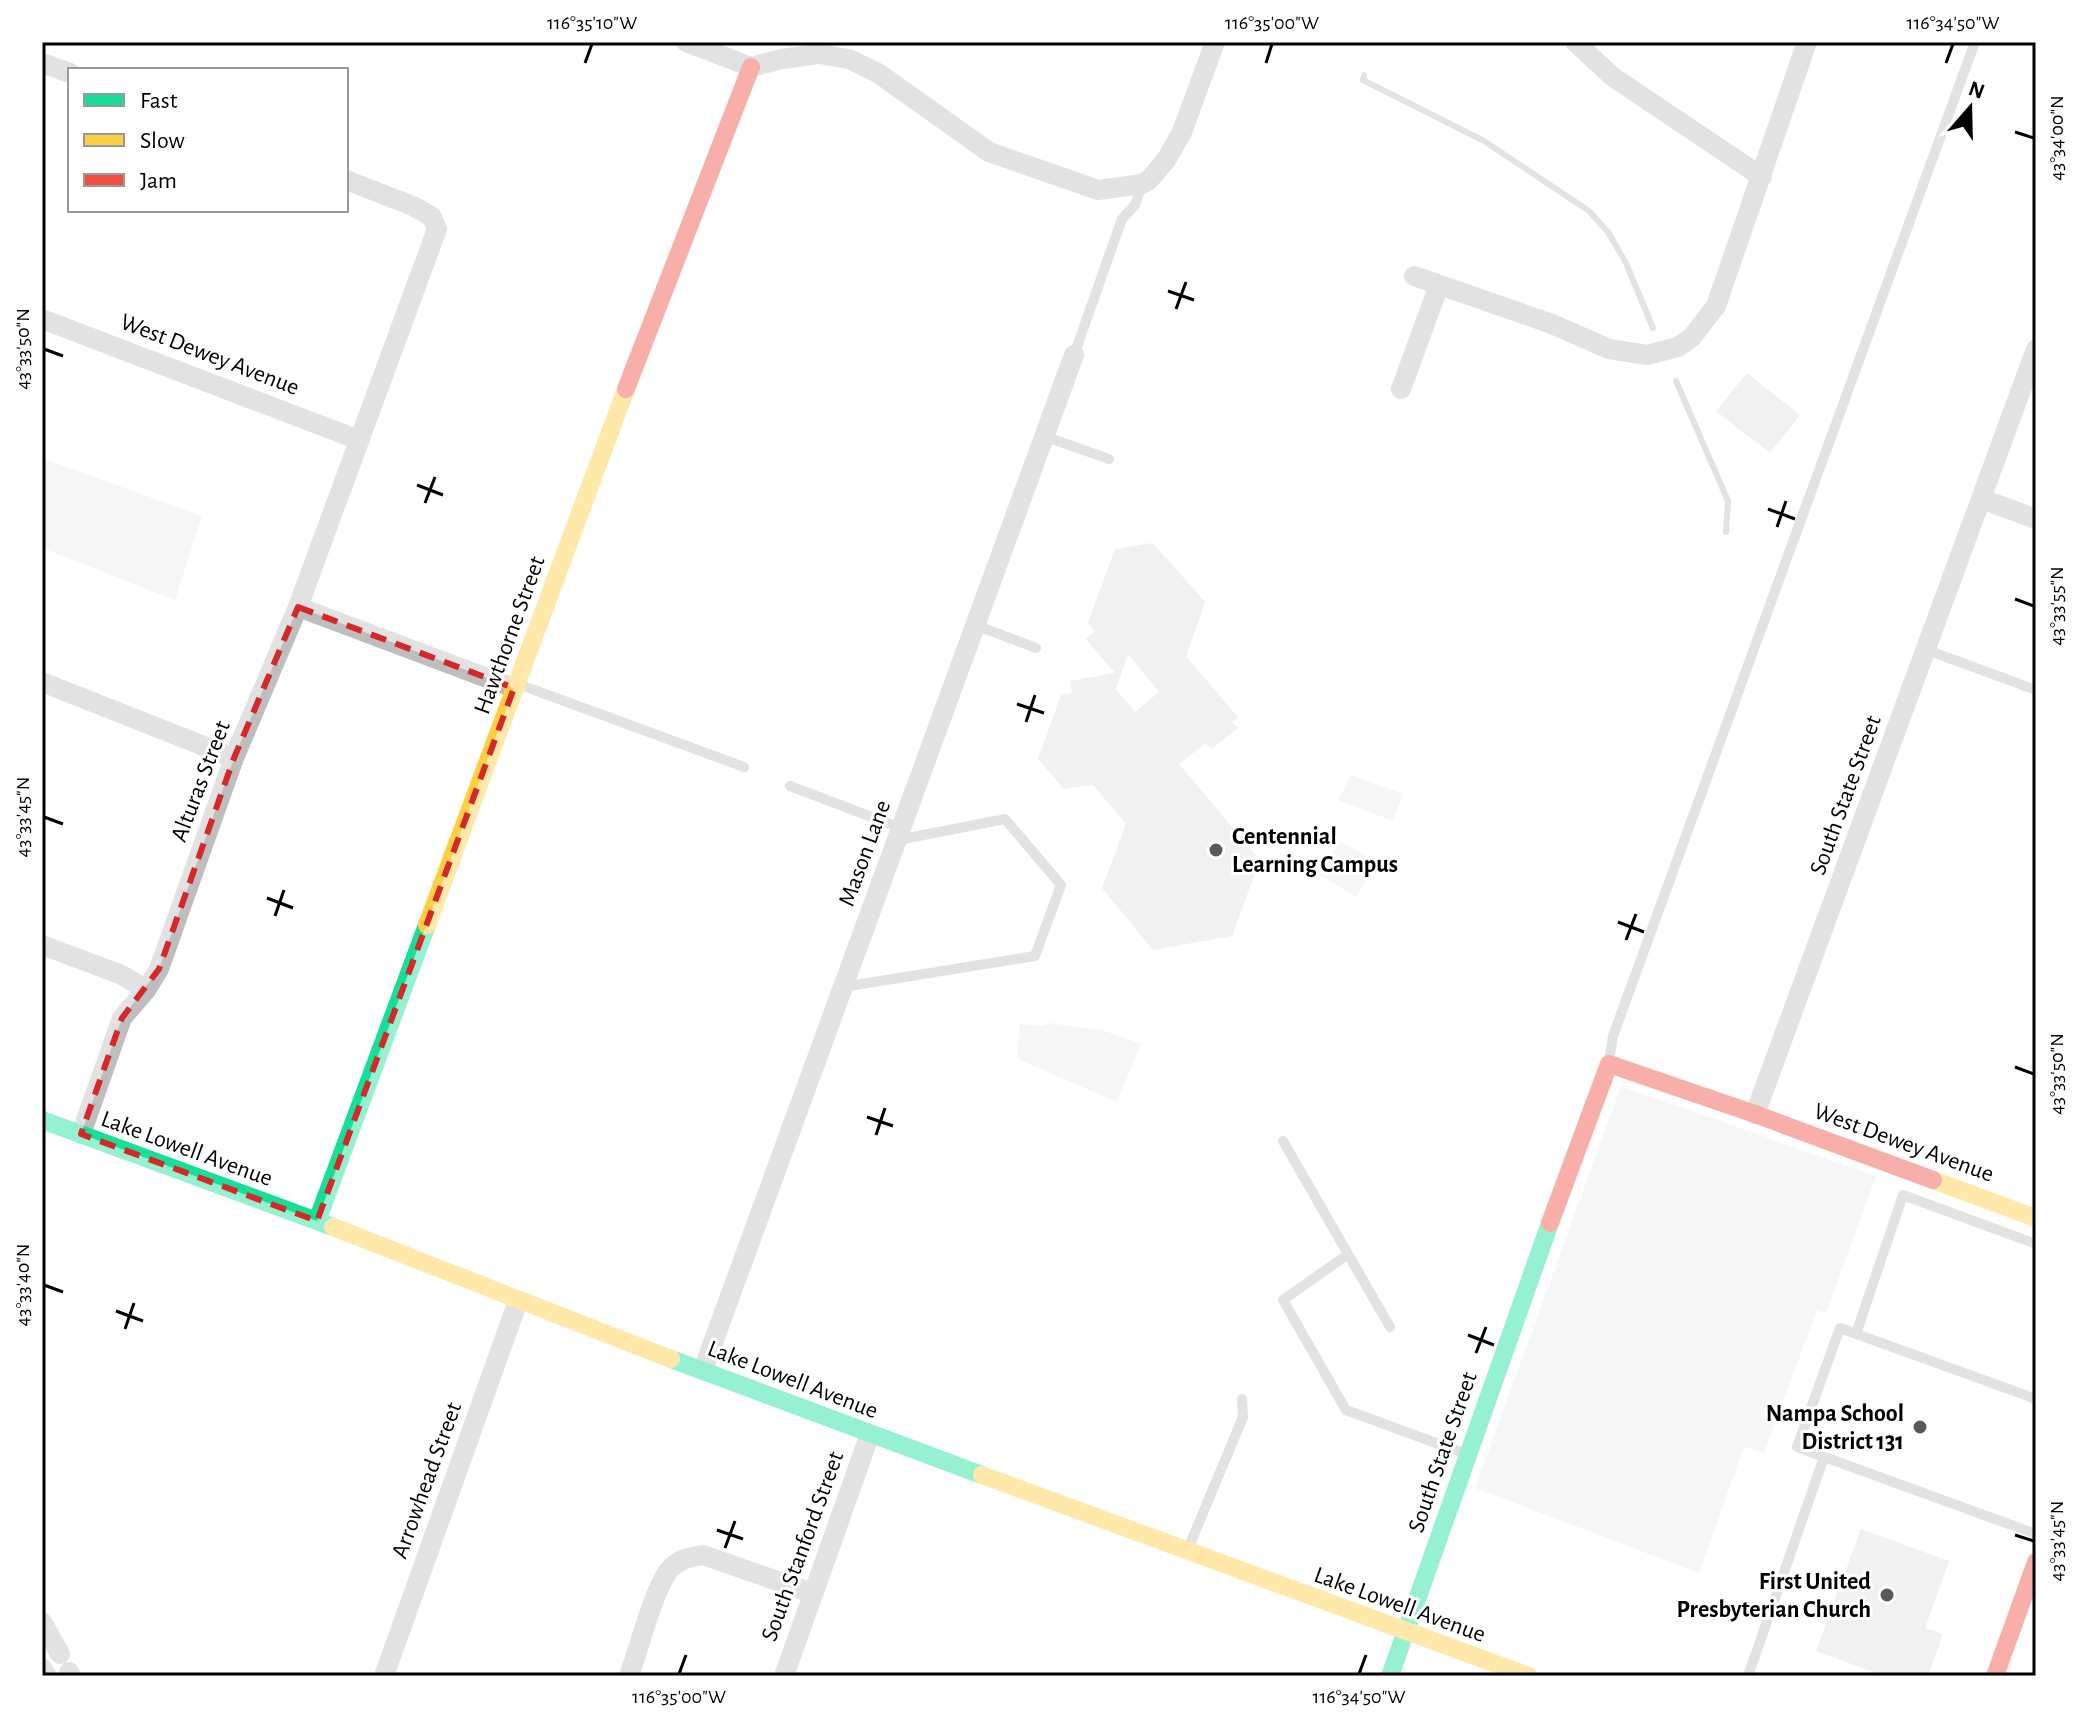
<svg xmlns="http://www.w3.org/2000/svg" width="2078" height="1718" font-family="'Alegreya Sans',sans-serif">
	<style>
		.green { fill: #ececec }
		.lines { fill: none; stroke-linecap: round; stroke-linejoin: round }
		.stream { stroke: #bfbfbf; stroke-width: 6 }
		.canal { stroke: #bfbfbf; stroke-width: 20 }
		.building { fill: #dfdfdf; fill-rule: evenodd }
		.lane { stroke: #bebebe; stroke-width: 10 }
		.street { stroke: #bebebe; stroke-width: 20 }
		.fast { stroke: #16e098; stroke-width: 18 }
		.slow { stroke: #ffcf43; stroke-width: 18 }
		.jam { stroke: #f24e42; stroke-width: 18 }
		.marked { fill: none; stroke: #d62828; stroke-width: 6; stroke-dasharray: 16 10; stroke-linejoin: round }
		.ticks { fill: none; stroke: #000; stroke-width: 3 }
		.poi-dot { fill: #595959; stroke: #fff; stroke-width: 3 }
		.labels { text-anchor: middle; stroke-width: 6; stroke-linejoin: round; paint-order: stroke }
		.street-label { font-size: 24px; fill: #000; stroke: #fff }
		.poi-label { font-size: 24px; font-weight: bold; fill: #000; stroke: #fff; text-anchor: end }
		.neatline { fill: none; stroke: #000; stroke-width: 3 }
		.ticks-label { font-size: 20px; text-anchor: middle; fill: #000 }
	</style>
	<rect width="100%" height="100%" fill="#fff"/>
	<!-- green -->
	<path class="green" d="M 42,458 L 202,516 L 175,600 L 42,548 Z
		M 1351,775 L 1403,794 L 1393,821 L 1338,800 Z
		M 1340,841 L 1376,862 L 1356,897 L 1320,875 Z
		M 1048,1023 L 1102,1030 L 1141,1044 L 1117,1102 L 1020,1060 L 1017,1056 L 1020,1024 L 1045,1026 Z
		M 1621,1086 L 1876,1176 L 1826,1313 L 1817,1310 L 1764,1453 L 1744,1447 L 1699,1573 L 1475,1488 Z"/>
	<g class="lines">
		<!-- stream -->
		<path class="stream" d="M 1364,75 L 1363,80 L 1484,141 L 1589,211 L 1608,232 L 1626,263 L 1653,328
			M 1676,381 L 1728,501 L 1726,532"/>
		<!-- canal -->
		<path class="canal" d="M 42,1622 L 60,1654
			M 69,1672 L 71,1676"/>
	</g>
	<!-- building -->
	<path class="building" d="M 1747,373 L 1800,415 L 1770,453 L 1716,411 Z
		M 1153,543 L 1205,602 L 1186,656 L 1238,717 L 1232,722 L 1238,728 L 1211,749 L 1206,743 L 1179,764 L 1260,860 L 1232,936 L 1153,950 L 1102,888 L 1126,824 L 1093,785 L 1064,789 L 1038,759 L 1061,695 L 1072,693 L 1070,681 L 1115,673 L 1086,639 L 1095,631 L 1088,623 L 1115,549 ZM 1128,654 L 1159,692 L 1135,712 L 1116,689 Z
		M 1861,1529 L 1949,1561 L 1925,1628 L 1943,1634 L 1928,1676 L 1884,1676 L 1816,1651 Z"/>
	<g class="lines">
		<!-- lane -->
		<path class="lane" d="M 1074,355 L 1122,219 L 1135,205 L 1142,184
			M 1044,436 L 1109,459
			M 975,625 L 1036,648
			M 1927,650 L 2036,690
			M 518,684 L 744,767
			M 790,786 L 901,828
			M 843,987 L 1035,956 L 1061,885 L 1005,819 L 898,840
			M 1609,1062 L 1613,1036 L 1975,42
			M 1283,1141 L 1390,1327
			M 1347,1255 L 1283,1300 L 1346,1410 L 1466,1454
			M 1856,1334 L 1903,1195 L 2036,1244
			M 2036,1399 L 1840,1328 L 1797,1447 L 2036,1534
			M 1188,1549 L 1243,1417 L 1242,1399
			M 1748,1676 L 1824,1457"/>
		<!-- street -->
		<path class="street" d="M 686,42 L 751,67 L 782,59 L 818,54 L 849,59 L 878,73 L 989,152 L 1098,190 L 1142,184 L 1149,180 L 1166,160 L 1182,132 L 1215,42
			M 1575,42 L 1613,77 L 1762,177
			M 42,63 L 70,73
			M 1414,276 L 1552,324 L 1609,349 L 1647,355 L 1678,347 L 1692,337 L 1716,306 L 1807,42
			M 42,319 L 359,440
			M 1401,389 L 1439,285
			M 1982,499 L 2036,519
			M 298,607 L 514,688
			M 42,682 L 234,758
			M 42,945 L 122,975 L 146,990
			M 1755,1114 L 2036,349
			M 81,1134 L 122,1018 L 146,990 L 159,969 L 234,758 L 298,607 L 437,229 L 432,217 L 413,206 L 346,180
			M 703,1370 L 1074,355
			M 42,1668 L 47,1676
			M 384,1676 L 518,1301
			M 629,1676 C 638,1652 656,1579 673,1566 C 682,1558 692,1557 703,1555 L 812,1593
			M 784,1676 L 870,1434"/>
		<!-- fast -->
		<path class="fast" d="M 42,1120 L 333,1227
			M 317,1221 L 427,925
			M 671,1359 L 982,1475
			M 1390,1676 L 1550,1223"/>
		<!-- slow -->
		<path class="slow" d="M 427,925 L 626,389
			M 1933,1180 L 2036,1218
			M 333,1227 L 671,1359
			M 982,1475 L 1529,1676"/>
		<!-- jam -->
		<path class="jam" d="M 626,389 L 751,67
			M 1550,1223 L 1609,1064 L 1755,1114 L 1933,1180
			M 1995,1676 L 2036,1562"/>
	</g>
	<!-- marked area -->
	<path d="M0 0H2078V1718H0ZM 298,607 L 514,688 L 317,1221 L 81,1134 L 122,1018 L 159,969 L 234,758 Z" fill="#fff" fill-opacity=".55" fill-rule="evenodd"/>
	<path class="marked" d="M 298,607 L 514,688 L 317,1221 L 81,1134 L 122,1018 L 159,969 L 234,758 Z"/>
	<!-- ticks -->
	<path class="ticks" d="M 585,63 L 592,44M 1266,63 L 1272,44M 1946,63 L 1953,44M 2015,132 L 2034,138M 1168,291 L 1194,300M 1176,309 L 1186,282M 44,349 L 63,356M 417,485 L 443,495M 425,503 L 435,477M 1768,509 L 1795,519M 1777,527 L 1786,501M 2015,599 L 2034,606M 1017,704 L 1044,713M 1026,722 L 1035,695M 44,817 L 63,824M 267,898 L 293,908M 275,916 L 284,890M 1618,922 L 1644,932M 1626,940 L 1636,914M 2015,1067 L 2034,1074M 867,1117 L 893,1126M 876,1135 L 885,1108M 44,1285 L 63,1292M 116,1311 L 143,1321M 125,1329 L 134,1303M 1468,1335 L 1494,1345M 1476,1353 L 1486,1327M 717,1530 L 743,1539M 2015,1535 L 2034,1541M 725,1548 L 735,1521M 679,1674 L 686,1655M 1359,1674 L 1366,1655"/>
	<!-- markers -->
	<g class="poi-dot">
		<circle cx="1216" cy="850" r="8"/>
		<circle cx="1920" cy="1427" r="8"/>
		<circle cx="1887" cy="1595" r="8"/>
	</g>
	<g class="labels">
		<!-- street labels -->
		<g class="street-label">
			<text transform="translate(210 354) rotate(21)" y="8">West Dewey Avenue</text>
			<text transform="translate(509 635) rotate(-70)" y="8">Hawthorne Street</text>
			<text transform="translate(200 781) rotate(-69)" y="8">Alturas Street</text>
			<text transform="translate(1845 795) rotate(-70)" y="8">South State Street</text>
			<text transform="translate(864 853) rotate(-70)" y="8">Mason Lane</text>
			<text transform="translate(1904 1142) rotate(20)" y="8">West Dewey Avenue</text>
			<text transform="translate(187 1148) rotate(20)" y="8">Lake Lowell Avenue</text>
			<text transform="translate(793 1379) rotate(21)" y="8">Lake Lowell Avenue</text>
			<text transform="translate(1442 1452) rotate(-71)" y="8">South State Street</text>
			<text transform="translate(426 1480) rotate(-70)" y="8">Arrowhead Street</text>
			<text transform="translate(802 1546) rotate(-70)" y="8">South Stanford Street</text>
			<text transform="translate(1400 1604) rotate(20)" y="8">Lake Lowell Avenue</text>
		</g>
		<!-- poi labels -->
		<g class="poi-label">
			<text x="1232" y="844" text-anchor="start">Centennial<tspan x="1232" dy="28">Learning Campus</tspan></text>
			<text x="1904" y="1421">Nampa School<tspan x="1904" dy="28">District 131</tspan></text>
			<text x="1871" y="1589">First United<tspan x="1871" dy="28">Presbyterian Church</tspan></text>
		</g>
	</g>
	<!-- border -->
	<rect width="2078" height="1718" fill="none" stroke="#ffffff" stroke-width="88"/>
	<!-- legend -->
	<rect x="68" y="68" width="280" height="144" fill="#ffffff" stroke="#999999" stroke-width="2"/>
	<rect x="84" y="94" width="40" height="12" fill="#16e098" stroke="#999999" stroke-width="2"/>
	<text x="140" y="108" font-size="24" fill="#000000">Fast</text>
	<rect x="84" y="134" width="40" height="12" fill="#ffcf43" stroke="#999999" stroke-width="2"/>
	<text x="140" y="148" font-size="24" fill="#000000">Slow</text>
	<rect x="84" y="174" width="40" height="12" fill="#f24e42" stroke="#999999" stroke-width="2"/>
	<text x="140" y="188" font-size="24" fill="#000000">Jam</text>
	<!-- north arrow -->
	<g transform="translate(1970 108) rotate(20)" stroke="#ffffff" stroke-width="6" paint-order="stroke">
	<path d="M0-6L14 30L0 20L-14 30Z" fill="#000000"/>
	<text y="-12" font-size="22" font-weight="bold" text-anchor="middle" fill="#000000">N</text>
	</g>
	<rect x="44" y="44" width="1990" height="1630" class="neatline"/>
	<g class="ticks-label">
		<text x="592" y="29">116°35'10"W</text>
		<text x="1272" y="29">116°35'00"W</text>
		<text x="1953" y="29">116°34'50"W</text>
		<text transform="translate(2056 138) rotate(-90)" y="7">43°34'00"N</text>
		<text transform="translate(22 349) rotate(-90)" y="7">43°33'50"N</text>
		<text transform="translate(2056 606) rotate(-90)" y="7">43°33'55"N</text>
		<text transform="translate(22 817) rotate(-90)" y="7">43°33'45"N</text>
		<text transform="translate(2056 1074) rotate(-90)" y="7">43°33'50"N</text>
		<text transform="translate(22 1285) rotate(-90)" y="7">43°33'40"N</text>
		<text transform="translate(2056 1541) rotate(-90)" y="7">43°33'45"N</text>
		<text x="679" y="1703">116°35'00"W</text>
		<text x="1359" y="1703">116°34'50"W</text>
	</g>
</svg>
